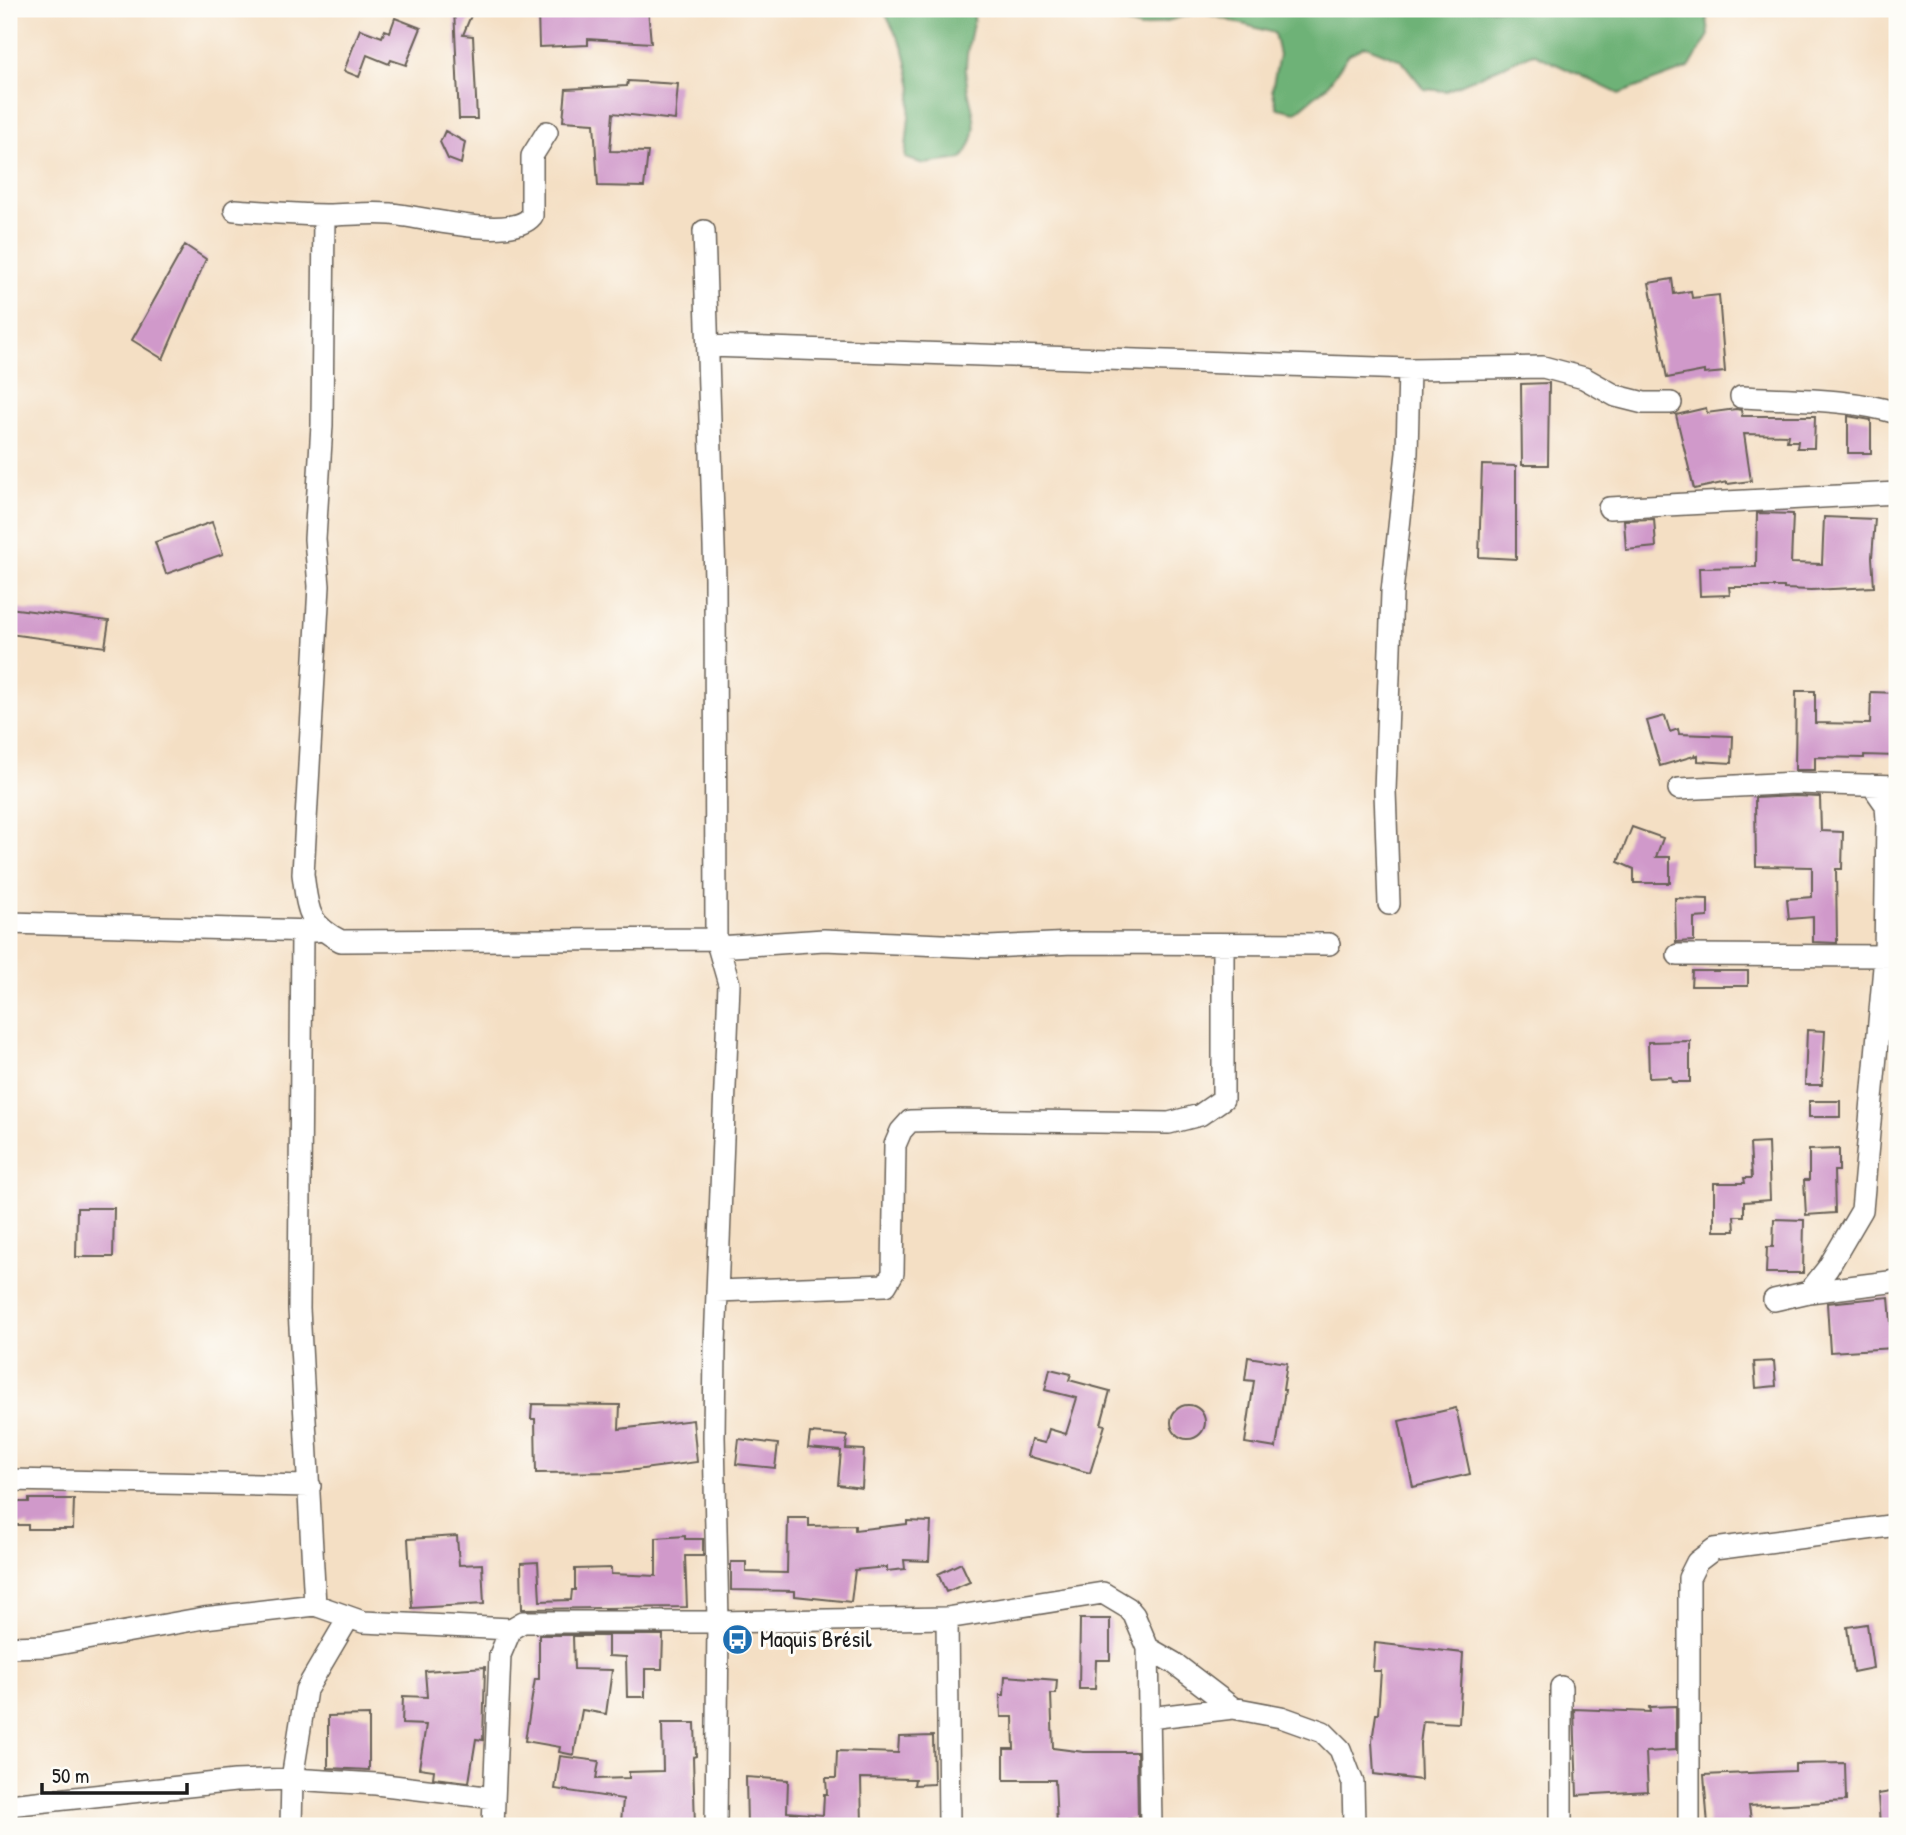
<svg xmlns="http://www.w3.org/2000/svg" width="1906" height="1835" font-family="'Patrick Hand',sans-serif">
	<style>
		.forest { fill: #6eb277; stroke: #45674a; stroke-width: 2 }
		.building { fill: #d099ca }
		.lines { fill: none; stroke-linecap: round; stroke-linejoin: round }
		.minor-casing { stroke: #686057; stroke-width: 24 }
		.minor { stroke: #fff; stroke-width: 21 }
		.labels { text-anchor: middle; stroke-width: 6; stroke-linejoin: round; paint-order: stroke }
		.poi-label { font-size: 23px; fill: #1c1c1c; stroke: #fdfcf7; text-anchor: start }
	</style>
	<rect width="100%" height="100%" fill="#fdfcf7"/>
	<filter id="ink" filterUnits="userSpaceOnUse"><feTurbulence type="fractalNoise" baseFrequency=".0143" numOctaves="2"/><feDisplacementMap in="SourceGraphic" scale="14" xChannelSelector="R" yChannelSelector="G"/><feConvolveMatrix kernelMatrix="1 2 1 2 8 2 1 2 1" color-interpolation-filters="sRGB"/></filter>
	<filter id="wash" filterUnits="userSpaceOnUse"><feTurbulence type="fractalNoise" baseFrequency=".00686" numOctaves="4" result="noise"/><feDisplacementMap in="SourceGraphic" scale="28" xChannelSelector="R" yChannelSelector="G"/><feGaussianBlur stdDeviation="1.57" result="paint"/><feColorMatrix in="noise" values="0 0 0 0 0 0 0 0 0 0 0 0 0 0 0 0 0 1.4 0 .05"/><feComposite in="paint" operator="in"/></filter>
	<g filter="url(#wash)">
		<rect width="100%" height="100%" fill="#f4dfc4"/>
		<!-- forest -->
		<path class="forest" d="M 883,9 L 977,9 L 975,13 C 972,31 966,50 966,68 C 964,106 989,121 962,159 L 924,164 L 905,158 L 912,87 L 904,50 Z
			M 1108,9 L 1706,9 L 1709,35 L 1689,68 L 1619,94 L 1533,53 L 1446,91 L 1424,89 L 1401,60 L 1366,46 L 1349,54 L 1327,86 L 1296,112 L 1277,108 L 1272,89 L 1279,55 L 1274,33 L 1200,12 L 1141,28 L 1120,22 Z"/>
		<g id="blocks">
			<!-- building -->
			<path class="building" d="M 454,9 L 472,13 L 463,35 L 473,36 L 477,119 L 459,119 Z
				M 582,9 L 648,9 L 651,43 L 588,39 L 588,45 L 539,47 L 538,12 Z
				M 395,18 L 421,28 L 406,65 L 391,60 L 389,64 L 367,55 L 359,77 L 344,71 L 360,29 L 382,37 L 385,30 L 390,32 Z
				M 628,81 L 678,84 L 675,120 L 613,113 L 610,151 L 648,152 L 644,187 L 598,186 L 594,123 L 563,121 L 566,89 L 627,86 Z
				M 445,131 L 465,142 L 461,164 L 448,159 L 440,142 Z
				M 185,245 L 206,259 L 163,359 L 132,340 Z
				M 1672,279 L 1674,294 L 1691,291 L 1692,298 L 1719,295 L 1725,372 L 1704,374 L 1704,371 L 1667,378 L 1649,283 Z
				M 1549,383 L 1548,465 L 1522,465 L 1521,384 Z
				M 1706,408 L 1707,413 L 1736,409 L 1741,410 L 1742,416 L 1815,416 L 1814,448 L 1797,448 L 1798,441 L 1787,441 L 1788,435 L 1744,434 L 1751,481 L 1727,484 L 1727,482 L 1694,489 L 1676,415 Z
				M 1848,416 L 1871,420 L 1871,453 L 1848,453 Z
				M 1482,465 L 1516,466 L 1516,559 L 1479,557 Z
				M 1757,513 L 1793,514 L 1791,563 L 1822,564 L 1824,517 L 1875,519 L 1872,557 L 1874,587 L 1811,590 L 1784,589 L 1784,587 L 1729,587 L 1730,595 L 1700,596 L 1699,568 L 1756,567 Z
				M 1654,519 L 1656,547 L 1626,550 L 1624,520 Z
				M 212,522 L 223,554 L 166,574 L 155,542 Z
				M 9,608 L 109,621 L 105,647 L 9,634 Z
				M 1796,691 L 1815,691 L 1815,723 L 1870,724 L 1871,692 L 1897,693 L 1897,756 L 1864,755 L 1864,758 L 1815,757 L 1815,770 L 1795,770 Z
				M 1665,716 L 1670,732 L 1678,729 L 1679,734 L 1733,736 L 1732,763 L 1698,761 L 1698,755 L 1695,756 L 1695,753 L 1694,756 L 1660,766 L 1647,721 Z
				M 1795,796 L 1820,797 L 1821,831 L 1843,832 L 1842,869 L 1836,869 L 1837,943 L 1813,942 L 1813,917 L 1789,919 L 1787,899 L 1812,897 L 1812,867 L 1756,866 L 1755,798 Z
				M 1632,827 L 1663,838 L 1656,857 L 1670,857 L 1670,883 L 1634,883 L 1634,869 L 1618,862 Z
				M 1675,898 L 1708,899 L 1708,917 L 1694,918 L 1694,941 L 1676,942 Z
				M 1692,971 L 1748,971 L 1748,986 L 1691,986 Z
				M 1807,1030 L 1825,1031 L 1822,1085 L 1805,1085 Z
				M 1690,1041 L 1690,1082 L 1672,1082 L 1671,1077 L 1649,1078 L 1648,1042 Z
				M 1809,1101 L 1840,1101 L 1840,1117 L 1809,1117 Z
				M 1768,1143 L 1770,1200 L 1744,1202 L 1744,1216 L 1734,1216 L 1735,1231 L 1714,1231 L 1714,1183 L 1745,1183 L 1744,1178 L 1752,1178 L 1750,1144 Z
				M 1839,1149 L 1839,1171 L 1834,1171 L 1835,1213 L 1806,1215 L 1804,1180 L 1809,1180 L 1809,1150 Z
				M 77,1208 L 114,1208 L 113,1257 L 76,1257 Z
				M 1774,1219 L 1804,1220 L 1803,1273 L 1766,1273 L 1767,1247 L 1773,1247 Z
				M 1889,1297 L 1893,1348 L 1830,1352 L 1827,1303 Z
				M 1248,1357 L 1287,1363 L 1283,1390 L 1285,1390 L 1276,1448 L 1245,1443 L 1254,1381 L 1245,1380 Z
				M 1774,1361 L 1776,1386 L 1756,1388 L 1754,1362 Z
				M 1050,1369 L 1071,1374 L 1069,1380 L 1110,1391 L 1101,1424 L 1105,1425 L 1090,1473 L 1027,1456 L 1031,1440 L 1045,1443 L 1049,1429 L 1066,1434 L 1077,1398 L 1045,1390 Z
				M 532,1404 L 620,1405 L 619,1429 L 693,1420 L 697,1462 L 620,1472 L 536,1473 L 535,1419 L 531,1419 Z
				M1171 1422a17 17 0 1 1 34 0a17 17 0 1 1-34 0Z
				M 1456,1408 L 1470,1474 L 1413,1487 L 1399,1421 Z
				M 810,1433 L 847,1436 L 846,1449 L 864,1450 L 862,1488 L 838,1485 L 841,1451 L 808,1448 Z
				M 739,1439 L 778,1444 L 775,1468 L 736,1464 Z
				M 29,1499 L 74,1499 L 73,1529 L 28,1529 L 28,1525 L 9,1525 L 9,1502 L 29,1502 Z
				M 788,1518 L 809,1518 L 809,1526 L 855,1525 L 855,1530 L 907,1524 L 907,1521 L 931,1522 L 929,1561 L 904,1560 L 905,1569 L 887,1571 L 887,1567 L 855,1570 L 851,1602 L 795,1596 L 795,1591 L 731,1590 L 731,1562 L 746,1562 L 746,1572 L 787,1573 Z
				M 457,1536 L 459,1565 L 482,1564 L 484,1604 L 412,1608 L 408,1539 Z
				M 685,1536 L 685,1539 L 703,1539 L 703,1556 L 685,1556 L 687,1607 L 522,1609 L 521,1563 L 538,1562 L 540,1601 L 571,1600 L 572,1590 L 575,1590 L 575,1569 L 611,1568 L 611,1574 L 656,1576 L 656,1538 Z
				M 961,1563 L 970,1582 L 946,1592 L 938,1574 Z
				M 1080,1619 L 1110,1619 L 1110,1660 L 1096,1660 L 1095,1689 L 1079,1689 Z
				M 1867,1624 L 1873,1668 L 1853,1672 L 1847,1627 Z
				M 539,1635 L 663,1635 L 662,1669 L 645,1669 L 645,1697 L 627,1697 L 626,1657 L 608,1656 L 608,1636 L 573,1636 L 574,1669 L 612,1670 L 606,1714 L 582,1710 L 574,1755 L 559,1752 L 560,1747 L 525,1741 L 535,1679 L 539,1679 Z
				M 1375,1643 L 1463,1653 L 1459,1723 L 1423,1721 L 1420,1744 L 1421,1780 L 1374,1774 L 1372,1741 L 1376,1714 L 1378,1714 L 1381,1671 L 1373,1671 Z
				M 485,1667 L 483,1740 L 476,1739 L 469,1782 L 433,1778 L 434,1770 L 419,1768 L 426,1725 L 402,1724 L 403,1696 L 427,1697 L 425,1671 Z
				M 1005,1676 L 1057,1680 L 1056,1694 L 1051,1694 L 1053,1748 L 1084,1752 L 1137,1752 L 1138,1819 L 1128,1819 L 1128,1826 L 1057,1826 L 1055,1780 L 1004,1780 L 1004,1749 L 1014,1749 L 1013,1717 L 1001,1717 L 1000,1695 L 1004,1695 Z
				M 1676,1706 L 1676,1750 L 1646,1752 L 1648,1791 L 1577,1795 L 1574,1709 L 1650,1712 L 1649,1707 Z
				M 369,1715 L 369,1770 L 328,1768 L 328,1716 Z
				M 662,1723 L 695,1723 L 696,1756 L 693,1757 L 695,1826 L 623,1826 L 624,1822 L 621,1822 L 623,1799 L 555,1789 L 560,1756 L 599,1761 L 596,1779 L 629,1778 L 629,1772 L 663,1771 Z
				M 933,1736 L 934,1784 L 914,1785 L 915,1779 L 861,1778 L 862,1826 L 747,1826 L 746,1777 L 788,1780 L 787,1812 L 823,1815 L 824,1794 L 827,1794 L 826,1778 L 836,1778 L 837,1751 L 898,1753 L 899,1737 Z
				M 1845,1763 L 1846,1801 L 1749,1806 L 1752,1826 L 1708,1826 L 1704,1775 L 1795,1771 L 1795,1764 Z
				M 1897,1791 L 1897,1826 L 1880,1826 L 1878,1794 Z"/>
		</g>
	</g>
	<g filter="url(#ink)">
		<use href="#blocks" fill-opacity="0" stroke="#686057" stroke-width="2"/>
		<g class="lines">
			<defs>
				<path id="minor" d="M 235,210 C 265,212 296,215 326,215 C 347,215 369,212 391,214 C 421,216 511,242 532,216 L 532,156 L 547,132
					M 324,215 L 322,425 L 315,539 L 319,586 L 303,874 C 308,909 306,923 341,941 L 716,939
					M 704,231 L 715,578 L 716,939 L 729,984 L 715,1345 L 714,1437 L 718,1622 L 716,1826
					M 708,346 L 1409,369 L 1407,453 L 1392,592 L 1385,791 L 1389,904
					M 1409,369 L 1543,367 L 1584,378 L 1616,396 L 1644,403 L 1671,403
					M 1741,397 C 1792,400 1848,398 1897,413
					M 1609,508 L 1897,493
					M 1679,789 L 1795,783 L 1897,786
					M 9,923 L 316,931
					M 302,931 L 299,1309 L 315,1605
					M 718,947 L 824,940 L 989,947 L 1073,943 L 1329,944
					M 1678,955 L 1897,956
					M 717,1291 L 886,1285 L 893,1273 L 895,1145 L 901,1131 L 910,1121 L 953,1120 L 1169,1123 L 1200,1115 L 1223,1099 L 1223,944
					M 1809,1292 L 1828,1268 L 1862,1210 L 1885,956 L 1887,820 L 1886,805 L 1872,785
					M 1774,1300 L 1809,1292 L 1897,1281
					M 9,1480 L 310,1486
					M 947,1618 L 949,1826
					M 9,1647 L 47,1646 L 204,1618 L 315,1605 L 363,1622 L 511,1629
					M 1148,1648 L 1174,1663 L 1233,1708
					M 1149,1718 L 1233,1708 L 1281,1717 L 1323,1732 L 1340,1749 L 1353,1783 L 1354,1826
					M 9,1805 L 235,1781 L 292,1779 L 306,1690 L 349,1617
					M 291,1826 L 292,1779 L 376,1784 L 494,1798
					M 493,1826 L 500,1655 L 511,1629 L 523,1622 L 718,1622 L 947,1618 L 1103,1593 L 1128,1608 L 1134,1615 L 1148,1648 L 1151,1826
					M 1561,1826 L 1561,1687
					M 1689,1826 L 1689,1578 L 1697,1562 L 1714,1549 L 1897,1525"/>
			</defs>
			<!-- minor casing -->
			<use href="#minor" class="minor-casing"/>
			<!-- minor -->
			<use href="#minor" class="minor"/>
		</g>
	</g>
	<!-- icons -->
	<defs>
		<symbol id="bus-disc" viewBox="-11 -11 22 22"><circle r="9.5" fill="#1f6fb2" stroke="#fdfcf7"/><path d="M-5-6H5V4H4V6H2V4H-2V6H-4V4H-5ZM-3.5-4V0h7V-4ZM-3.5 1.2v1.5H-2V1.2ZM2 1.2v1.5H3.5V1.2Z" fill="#fff"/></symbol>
	</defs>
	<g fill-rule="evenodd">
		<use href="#bus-disc" x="720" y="1622" width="35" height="35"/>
	</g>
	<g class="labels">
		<!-- poi labels -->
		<g class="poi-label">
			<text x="760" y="1647">Maquis Brésil</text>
		</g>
	</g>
	<!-- margin -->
	<rect width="1906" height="1835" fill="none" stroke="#fdfcf7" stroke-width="35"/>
	<!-- scale -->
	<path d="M42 1783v10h145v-10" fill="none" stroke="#1c1c1c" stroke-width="3.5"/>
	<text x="52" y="1783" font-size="21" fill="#1c1c1c" stroke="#fdfcf7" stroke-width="5" paint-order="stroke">50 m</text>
</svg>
